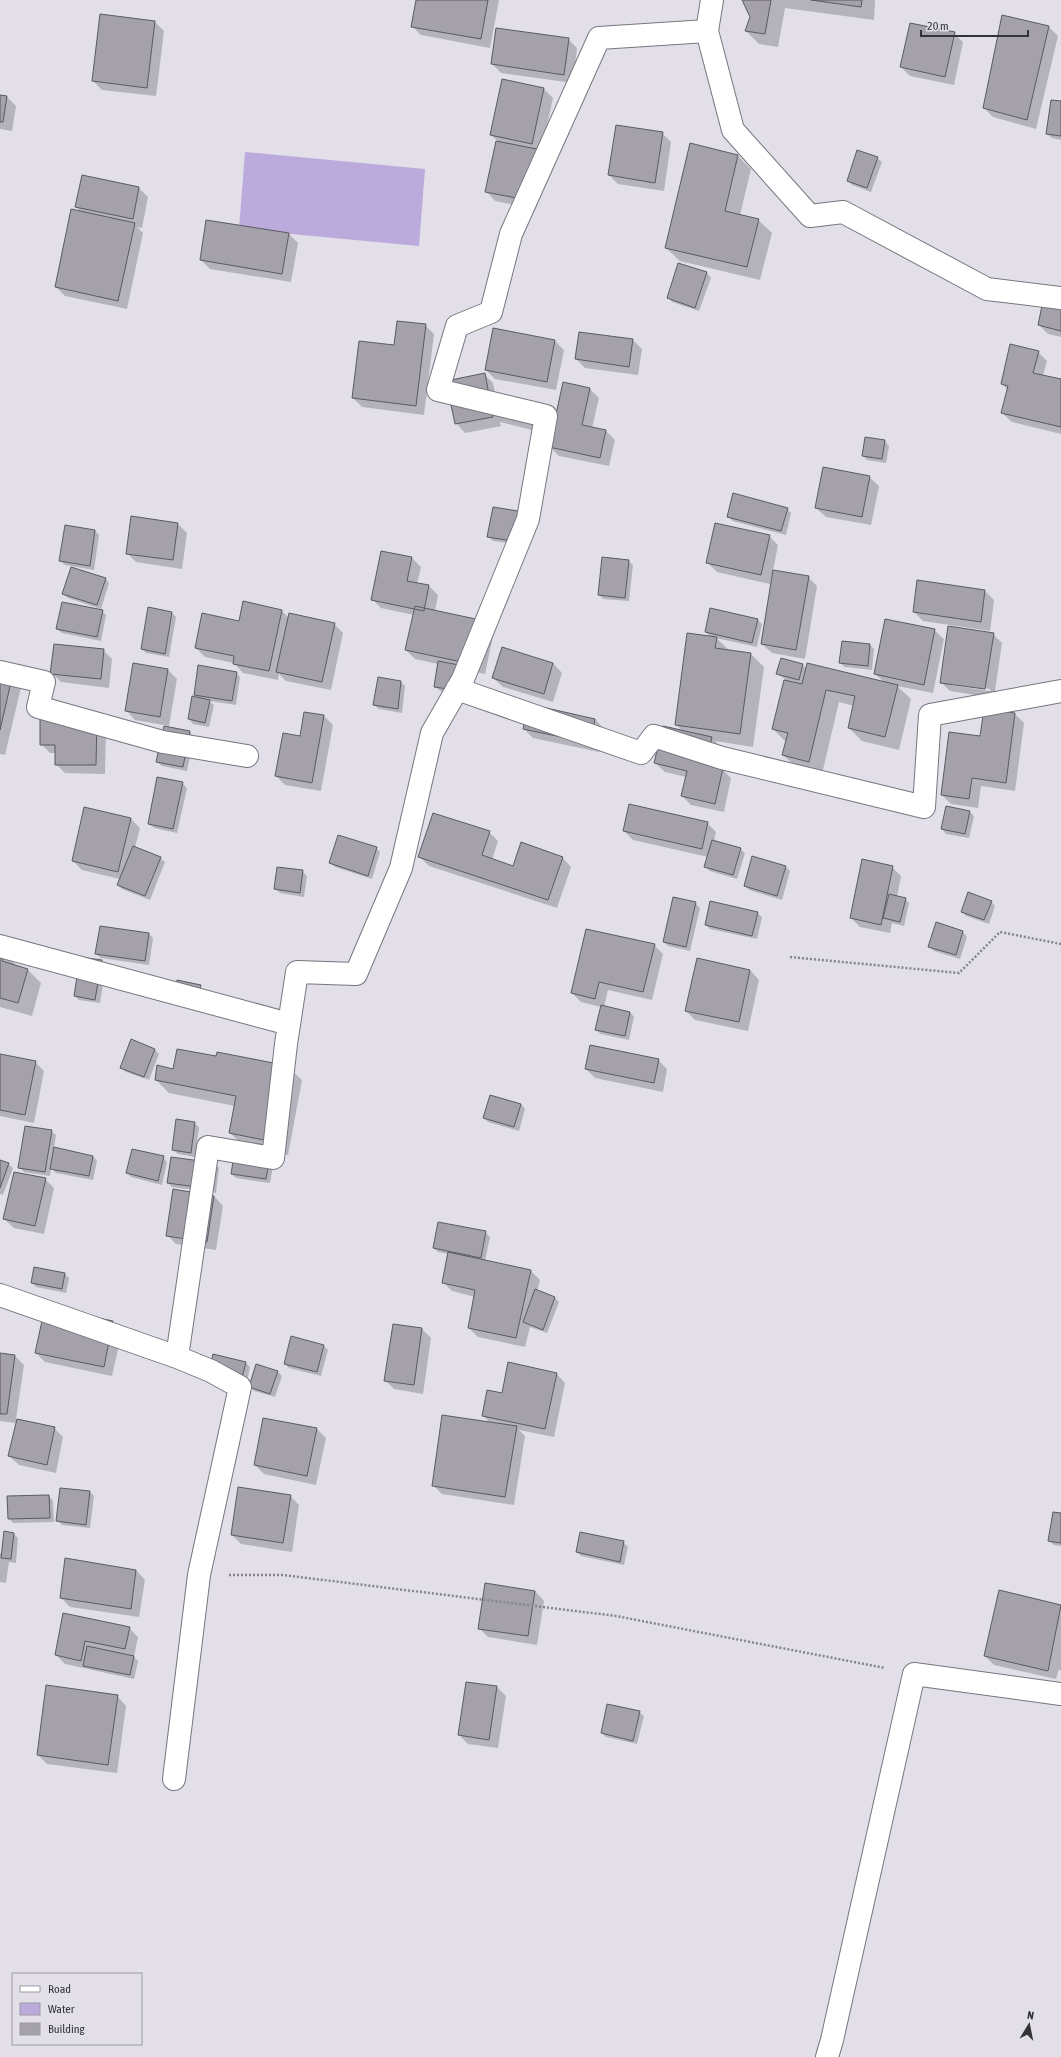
<svg xmlns="http://www.w3.org/2000/svg" width="1061" height="2057" font-family="'Asap Condensed',sans-serif">
	<style>
		.water { fill: #bbaadc }
		.shadow { fill: #0003; fill-rule: evenodd }
		.building { fill: #a4a1aa; stroke: #5b5961 }
		.lines { fill: none; stroke-linecap: round; stroke-linejoin: round }
		.minor-casing { stroke: #78757e; stroke-width: 24 }
		.path { stroke: #86848a; stroke-width: 2.5; stroke-dasharray: 2 2; stroke-linecap: butt }
		.minor { stroke: #fff; stroke-width: 22 }
	</style>
	<rect width="100%" height="100%" fill="#e2dfe9"/>
	<!-- water -->
	<path class="water" d="M 245,152 L 425,169 L 419,246 L 239,229 Z"/>
	<!-- shadow -->
	<path class="shadow" d="M 417,0 L 499,0 L 490,48 L 421,35 L 412,26 Z
		M 743,0 L 875,0 L 874,20 L 785,8 L 778,47 L 759,44 L 746,31 L 751,17 Z
		M 1003,17 L 1049,27 L 1058,36 L 1036,129 L 993,117 L 984,108 Z
		M 155,22 L 164,31 L 156,96 L 102,90 L 93,81 Z
		M 954,33 L 963,42 L 954,85 L 910,76 L 901,67 Z
		M 568,39 L 577,48 L 573,83 L 501,73 L 492,64 Z
		M 544,89 L 553,98 L 541,153 L 546,159 L 536,209 L 495,201 L 486,191 L 499,142 L 491,135 Z
		M 0,96 L 7,97 L 16,106 L 12,131 L 0,129 Z
		M 1061,102 L 1061,140 L 1052,138 L 1047,134 Z
		M 662,133 L 671,142 L 664,191 L 618,184 L 609,175 Z
		M 738,156 L 751,169 L 740,215 L 758,220 L 772,233 L 760,280 L 680,261 L 666,248 Z
		M 877,158 L 882,162 L 871,192 L 852,185 L 848,181 Z
		M 82,177 L 139,188 L 148,197 L 142,228 L 137,227 L 143,233 L 127,309 L 65,296 L 56,287 L 82,213 L 76,207 Z
		M 207,221 L 289,234 L 298,243 L 291,282 L 210,269 L 201,260 Z
		M 707,273 L 711,278 L 699,311 L 672,302 L 668,297 Z
		M 1061,290 L 1061,337 L 1048,334 L 1039,325 Z
		M 425,325 L 434,334 L 424,415 L 362,407 L 353,398 L 395,346 Z
		M 633,340 L 642,349 L 638,375 L 585,368 L 576,359 Z
		M 555,341 L 564,350 L 556,390 L 495,379 L 486,370 Z
		M 1038,352 L 1047,361 L 1043,376 L 1061,380 L 1061,434 L 1012,422 L 1002,413 L 1008,390 L 1002,384 Z
		M 484,374 L 493,383 L 496,398 L 537,412 L 532,430 L 500,422 L 501,426 L 465,433 L 456,423 Z
		M 564,383 L 590,389 L 599,398 L 592,428 L 606,431 L 615,440 L 609,466 L 559,456 L 550,447 Z
		M 866,438 L 885,441 L 889,446 L 886,463 L 867,460 L 863,456 Z
		M 869,477 L 879,486 L 871,525 L 826,517 L 816,508 Z
		M 493,508 L 523,545 L 493,541 L 488,536 Z
		M 787,509 L 791,513 L 786,535 L 733,521 L 728,517 Z
		M 178,524 L 187,533 L 182,569 L 136,562 L 127,553 Z
		M 66,526 L 95,531 L 99,535 L 94,570 L 65,565 L 60,561 Z
		M 769,536 L 778,545 L 773,571 L 808,577 L 817,586 L 805,659 L 772,653 L 762,644 L 773,576 L 772,575 L 770,584 L 717,572 L 708,563 Z
		M 382,552 L 412,558 L 421,567 L 417,584 L 429,586 L 438,595 L 435,611 L 494,631 L 485,674 L 463,669 L 439,686 L 439,688 L 460,691 L 460,694 L 440,691 L 435,686 L 438,664 L 415,659 L 406,650 L 414,615 L 381,608 L 372,599 Z
		M 628,561 L 633,565 L 629,601 L 603,599 L 599,595 Z
		M 105,578 L 109,583 L 101,609 L 68,598 L 63,594 Z
		M 918,581 L 985,591 L 994,600 L 990,631 L 923,621 L 914,612 Z
		M 149,608 L 172,613 L 176,617 L 169,657 L 146,653 L 142,649 Z
		M 102,611 L 106,615 L 101,641 L 62,633 L 57,629 Z
		M 282,611 L 289,618 L 334,624 L 343,633 L 331,690 L 286,681 L 279,674 L 278,680 L 243,673 L 234,663 L 205,657 L 196,648 L 240,622 Z
		M 757,619 L 762,624 L 757,647 L 716,638 L 730,651 L 751,654 L 764,667 L 753,747 L 715,741 L 720,747 L 722,769 L 731,778 L 724,812 L 691,805 L 682,796 L 686,777 L 665,772 L 655,763 L 682,731 L 676,724 L 711,637 L 706,632 Z
		M 934,630 L 944,639 L 933,693 L 897,686 L 911,699 L 899,750 L 862,741 L 849,728 L 854,706 L 839,702 L 822,774 L 797,768 L 783,755 L 786,742 L 773,729 L 785,679 L 777,674 L 802,665 L 807,669 L 884,682 L 875,674 Z
		M 993,634 L 1002,643 L 994,698 L 950,691 L 941,682 ZM 950,683 L 990,689 L 990,691 L 950,685 Z
		M 870,645 L 874,649 L 872,670 L 845,667 L 840,663 Z
		M 103,650 L 112,659 L 109,688 L 61,682 L 52,673 Z
		M 553,663 L 562,673 L 553,702 L 503,687 L 493,678 Z
		M 134,664 L 168,670 L 177,679 L 169,726 L 135,720 L 126,710 Z
		M 0,667 L 23,679 L 5,755 L 0,754 Z
		M 236,673 L 240,677 L 236,705 L 209,701 L 214,705 L 209,727 L 193,724 L 189,719 L 198,699 L 195,695 Z
		M 378,678 L 401,682 L 405,686 L 402,713 L 379,709 L 374,705 Z
		M 985,710 L 1015,714 L 1024,723 L 1015,791 L 981,786 L 978,808 L 951,804 L 942,795 L 981,737 Z
		M 324,716 L 333,725 L 321,791 L 285,785 L 276,776 Z
		M 595,719 L 604,729 L 599,752 L 533,738 L 524,729 Z
		M 106,730 L 105,774 L 65,773 L 56,764 L 56,753 L 50,753 L 41,744 Z
		M 190,732 L 194,737 L 187,771 L 162,766 L 157,762 Z
		M 182,783 L 187,788 L 177,833 L 154,828 L 149,824 Z
		M 947,807 L 970,812 L 974,816 L 969,838 L 946,834 L 942,829 Z
		M 131,819 L 140,828 L 135,848 L 160,858 L 165,862 L 150,900 L 122,889 L 118,885 L 120,879 L 82,870 L 73,861 Z
		M 707,823 L 716,832 L 714,841 L 740,849 L 745,853 L 737,879 L 710,871 L 705,867 L 708,857 L 633,840 L 624,831 Z
		M 489,832 L 498,841 L 492,860 L 514,867 L 562,857 L 571,867 L 557,908 L 429,866 L 420,857 Z
		M 376,848 L 380,852 L 372,879 L 335,867 L 330,863 Z
		M 753,857 L 786,867 L 790,871 L 782,900 L 749,890 L 745,886 Z
		M 892,867 L 901,876 L 897,897 L 905,899 L 909,903 L 904,926 L 892,923 L 890,933 L 860,927 L 851,918 Z
		M 302,871 L 307,876 L 304,897 L 280,893 L 275,889 Z
		M 991,902 L 995,906 L 989,924 L 966,916 L 962,911 Z
		M 695,903 L 700,908 L 690,951 L 668,946 L 664,942 Z
		M 757,913 L 762,917 L 757,939 L 710,929 L 706,925 Z
		M 937,924 L 963,932 L 967,937 L 960,959 L 934,951 L 930,947 Z
		M 149,934 L 153,938 L 149,965 L 101,958 L 96,954 Z
		M 654,945 L 663,954 L 652,1000 L 608,990 L 604,1007 L 630,1012 L 634,1017 L 629,1040 L 601,1034 L 596,1030 L 601,1007 L 581,1002 L 572,993 Z
		M 0,952 L 4,953 L 18,967 L 28,970 L 41,983 L 32,1016 L 0,1007 Z
		M 101,961 L 106,966 L 100,1003 L 79,1000 L 75,996 Z
		M 750,970 L 759,980 L 748,1031 L 695,1020 L 686,1011 Z
		M 154,1049 L 159,1054 L 149,1080 L 126,1072 L 121,1068 Z
		M 0,1055 L 35,1062 L 44,1071 L 34,1123 L 0,1116 Z
		M 217,1058 L 288,1067 L 302,1080 L 288,1155 L 244,1146 L 230,1133 L 235,1106 L 169,1093 L 156,1080 L 174,1070 Z
		M 658,1060 L 667,1069 L 663,1092 L 595,1078 L 586,1069 Z
		M 521,1104 L 525,1109 L 519,1131 L 488,1122 L 484,1118 Z
		M 194,1123 L 199,1127 L 195,1157 L 178,1154 L 173,1150 Z
		M 51,1131 L 56,1135 L 54,1148 L 93,1156 L 97,1161 L 93,1180 L 56,1173 L 51,1168 L 50,1176 L 24,1172 L 19,1167 Z
		M 163,1157 L 167,1162 L 162,1185 L 131,1177 L 127,1173 Z
		M 274,1160 L 270,1183 L 236,1178 L 232,1174 Z
		M 0,1161 L 8,1164 L 13,1168 L 3,1195 L 0,1194 Z
		M 215,1164 L 219,1168 L 216,1193 L 172,1187 L 168,1183 Z
		M 45,1179 L 54,1188 L 44,1234 L 14,1228 L 4,1219 Z
		M 214,1196 L 223,1206 L 216,1250 L 176,1244 L 167,1235 Z
		M 485,1232 L 490,1237 L 485,1261 L 531,1271 L 540,1280 L 537,1291 L 555,1298 L 559,1302 L 547,1333 L 530,1327 L 525,1347 L 478,1337 L 469,1328 L 475,1297 L 452,1291 L 443,1282 L 449,1254 L 438,1252 L 434,1248 Z
		M 64,1273 L 69,1278 L 66,1293 L 36,1287 L 32,1283 Z
		M 113,1322 L 122,1331 L 112,1376 L 45,1362 L 36,1353 Z
		M 394,1325 L 422,1329 L 431,1338 L 423,1394 L 394,1389 L 385,1380 Z
		M 324,1346 L 328,1350 L 321,1376 L 289,1368 L 285,1364 Z
		M 0,1354 L 15,1356 L 24,1365 L 16,1419 L 54,1428 L 63,1437 L 56,1473 L 19,1465 L 9,1456 L 17,1423 L 0,1421 Z
		M 246,1363 L 250,1367 L 246,1386 L 213,1379 Z
		M 278,1372 L 282,1376 L 275,1397 L 254,1391 L 250,1386 Z
		M 556,1373 L 565,1383 L 554,1437 L 519,1430 L 525,1436 L 514,1505 L 442,1494 L 433,1485 L 490,1423 L 483,1415 L 503,1394 Z
		M 317,1429 L 326,1438 L 316,1485 L 264,1474 L 255,1465 Z
		M 61,1489 L 90,1492 L 94,1496 L 90,1528 L 62,1525 L 57,1520 Z
		M 49,1496 L 53,1501 L 54,1522 L 13,1523 L 9,1518 Z
		M 290,1496 L 299,1505 L 292,1552 L 241,1544 L 232,1535 Z
		M 1061,1514 L 1061,1546 L 1054,1545 L 1049,1541 Z
		M 5,1532 L 14,1534 L 18,1538 L 16,1563 L 9,1562 L 6,1583 L 0,1582 L 0,1553 L 2,1554 Z
		M 623,1542 L 628,1547 L 624,1565 L 581,1556 L 577,1552 Z
		M 66,1559 L 136,1570 L 145,1580 L 139,1617 L 70,1607 L 61,1598 Z
		M 535,1591 L 544,1601 L 537,1645 L 488,1637 L 479,1628 Z
		M 999,1592 L 1061,1606 L 1061,1671 L 1059,1669 L 1056,1679 L 994,1665 L 985,1656 Z
		M 64,1614 L 129,1628 L 138,1637 L 134,1657 L 138,1661 L 134,1679 L 65,1664 L 56,1655 Z
		M 497,1687 L 506,1696 L 498,1748 L 468,1744 L 459,1735 Z
		M 117,1696 L 126,1706 L 117,1773 L 47,1764 L 38,1755 Z
		M 639,1712 L 644,1716 L 637,1744 L 606,1737 L 602,1733 Z"/>
	<!-- building -->
	<path class="building" d="M 416,0 L 488,0 L 481,39 L 411,27 Z
		M 742,0 L 771,0 L 765,34 L 745,31 L 750,17 Z
		M 811,0 L 862,0 L 861,7 Z
		M 100,14 L 155,21 L 147,88 L 92,81 Z
		M 1002,15 L 1049,26 L 1027,120 L 983,108 Z
		M 910,23 L 955,32 L 945,77 L 900,67 Z
		M 496,28 L 569,38 L 564,75 L 491,64 Z
		M 502,79 L 544,88 L 532,144 L 490,135 Z
		M 0,95 L 7,96 L 3,122 L 0,122 Z
		M 1051,100 L 1061,101 L 1061,136 L 1046,134 Z
		M 616,125 L 663,132 L 655,183 L 608,175 Z
		M 496,141 L 537,149 L 527,200 L 485,192 Z
		M 690,143 L 738,155 L 725,211 L 759,219 L 747,267 L 665,248 Z
		M 857,150 L 878,157 L 867,188 L 847,181 Z
		M 82,175 L 139,187 L 133,219 L 75,207 Z
		M 71,209 L 135,223 L 118,301 L 55,287 Z
		M 206,220 L 289,233 L 282,274 L 200,260 Z
		M 678,263 L 707,272 L 695,308 L 667,298 Z
		M 1046,286 L 1061,289 L 1061,331 L 1038,325 Z
		M 397,321 L 426,324 L 416,406 L 352,398 L 359,341 L 394,345 Z
		M 493,328 L 555,340 L 547,382 L 485,370 Z
		M 579,332 L 633,339 L 629,367 L 575,359 Z
		M 1010,344 L 1039,351 L 1033,373 L 1061,379 L 1061,427 L 1001,413 L 1008,386 L 1001,384 Z
		M 485,373 L 493,417 L 455,424 L 446,381 Z
		M 563,382 L 590,388 L 582,425 L 606,430 L 600,458 L 549,447 Z
		M 865,437 L 885,440 L 882,459 L 862,456 Z
		M 823,467 L 870,476 L 862,517 L 815,508 Z
		M 733,493 L 788,508 L 781,531 L 727,517 Z
		M 493,507 L 524,512 L 519,542 L 487,537 Z
		M 131,516 L 178,523 L 173,560 L 126,554 Z
		M 715,523 L 770,535 L 761,575 L 706,563 Z
		M 65,525 L 95,530 L 90,566 L 59,561 Z
		M 381,551 L 412,557 L 407,581 L 429,585 L 424,611 L 371,600 Z
		M 602,557 L 629,560 L 625,598 L 598,595 Z
		M 71,567 L 106,578 L 97,605 L 62,594 Z
		M 773,570 L 809,576 L 796,650 L 761,644 Z
		M 917,580 L 985,590 L 981,622 L 913,612 Z
		M 243,601 L 282,610 L 269,671 L 233,664 L 234,656 L 195,648 L 202,613 L 239,621 Z
		M 62,602 L 103,610 L 97,637 L 56,629 Z
		M 415,606 L 485,621 L 476,665 L 405,650 Z
		M 148,607 L 172,612 L 165,654 L 141,649 Z
		M 710,608 L 758,619 L 752,643 L 705,632 Z
		M 289,613 L 335,623 L 322,682 L 276,672 Z
		M 885,619 L 935,629 L 924,685 L 874,674 Z
		M 948,626 L 994,633 L 985,689 L 940,683 Z
		M 687,633 L 717,637 L 715,648 L 751,653 L 740,734 L 675,725 Z
		M 842,641 L 870,644 L 868,666 L 839,663 Z
		M 54,644 L 104,649 L 101,679 L 50,674 Z
		M 502,647 L 553,663 L 544,694 L 492,678 Z
		M 781,658 L 803,664 L 799,680 L 776,674 Z
		M 438,661 L 459,665 L 455,690 L 434,687 Z
		M 133,663 L 168,669 L 160,717 L 125,711 Z
		M 807,663 L 898,685 L 885,737 L 848,728 L 855,696 L 826,690 L 809,762 L 782,755 L 788,733 L 772,729 L 784,680 L 802,684 Z
		M 198,665 L 237,672 L 232,701 L 194,695 Z
		M 0,666 L 14,669 L 0,730 Z
		M 378,677 L 401,681 L 398,709 L 373,705 Z
		M 192,696 L 210,700 L 205,723 L 188,719 Z
		M 529,704 L 595,719 L 590,743 L 523,729 Z
		M 40,707 L 97,720 L 96,765 L 55,765 L 55,745 L 40,745 Z
		M 984,709 L 1015,713 L 1006,783 L 972,778 L 969,799 L 941,795 L 949,732 L 980,736 Z
		M 304,712 L 324,715 L 312,783 L 275,776 L 283,733 L 300,736 Z
		M 164,726 L 190,731 L 183,767 L 156,762 Z
		M 663,726 L 712,737 L 706,765 L 723,768 L 715,804 L 681,796 L 687,771 L 654,763 Z
		M 157,777 L 183,782 L 173,829 L 148,824 Z
		M 629,804 L 708,822 L 702,849 L 623,831 Z
		M 946,806 L 970,811 L 965,834 L 941,829 Z
		M 84,807 L 131,818 L 118,872 L 72,861 Z
		M 433,813 L 490,831 L 482,855 L 513,866 L 521,842 L 563,857 L 548,900 L 418,857 Z
		M 338,835 L 377,847 L 368,876 L 329,863 Z
		M 712,840 L 741,848 L 733,875 L 704,867 Z
		M 133,846 L 161,857 L 145,896 L 117,885 Z
		M 752,856 L 786,866 L 777,896 L 744,886 Z
		M 862,859 L 893,866 L 881,925 L 850,918 Z
		M 277,867 L 303,870 L 300,893 L 274,889 Z
		M 968,892 L 992,901 L 984,920 L 961,912 Z
		M 889,894 L 906,898 L 900,922 L 883,918 Z
		M 673,897 L 696,902 L 686,947 L 663,942 Z
		M 710,901 L 758,912 L 752,936 L 705,925 Z
		M 936,922 L 963,931 L 956,955 L 928,947 Z
		M 100,926 L 149,933 L 145,961 L 95,954 Z
		M 586,929 L 655,944 L 643,992 L 599,982 L 595,999 L 571,993 Z
		M 0,951 L 5,952 L 2,961 L 28,969 L 18,1003 L 0,998 Z
		M 80,957 L 102,960 L 95,1000 L 74,996 Z
		M 697,958 L 750,970 L 739,1022 L 685,1011 Z
		M 177,980 L 201,985 L 196,1005 L 173,999 Z
		M 601,1005 L 630,1012 L 625,1036 L 595,1030 Z
		M 131,1039 L 155,1049 L 144,1077 L 120,1068 Z
		M 590,1045 L 659,1059 L 654,1083 L 585,1069 Z
		M 177,1049 L 216,1056 L 217,1052 L 289,1066 L 274,1142 L 229,1133 L 236,1096 L 155,1080 L 157,1065 L 173,1069 Z
		M 0,1054 L 36,1061 L 25,1115 L 0,1110 Z
		M 490,1095 L 521,1104 L 514,1127 L 483,1118 Z
		M 176,1119 L 195,1122 L 191,1153 L 172,1150 Z
		M 25,1126 L 52,1130 L 45,1172 L 18,1168 Z
		M 54,1147 L 93,1156 L 89,1176 L 50,1169 Z
		M 132,1149 L 164,1156 L 158,1181 L 126,1173 Z
		M 235,1149 L 270,1155 L 266,1179 L 231,1174 Z
		M 171,1157 L 215,1163 L 212,1189 L 167,1183 Z
		M 0,1160 L 9,1163 L 0,1188 Z
		M 14,1172 L 46,1178 L 35,1226 L 3,1219 Z
		M 173,1189 L 214,1196 L 207,1242 L 166,1236 Z
		M 438,1222 L 486,1231 L 481,1258 L 433,1248 Z
		M 448,1252 L 531,1270 L 516,1338 L 468,1328 L 475,1290 L 442,1283 Z
		M 34,1267 L 65,1273 L 62,1289 L 31,1283 Z
		M 535,1289 L 555,1297 L 543,1330 L 523,1322 Z
		M 45,1307 L 113,1321 L 104,1367 L 35,1353 Z
		M 393,1324 L 422,1328 L 414,1385 L 384,1381 Z
		M 291,1336 L 324,1345 L 317,1372 L 284,1364 Z
		M 0,1353 L 15,1355 L 7,1414 L 0,1414 Z
		M 213,1354 L 246,1362 L 241,1382 L 208,1375 Z
		M 508,1362 L 557,1373 L 545,1429 L 482,1416 L 487,1390 L 502,1393 Z
		M 256,1364 L 278,1371 L 270,1394 L 249,1387 Z
		M 442,1415 L 517,1426 L 505,1497 L 432,1486 Z
		M 263,1418 L 317,1428 L 307,1476 L 254,1465 Z
		M 17,1419 L 55,1427 L 47,1465 L 8,1456 Z
		M 238,1487 L 291,1495 L 283,1543 L 231,1535 Z
		M 60,1488 L 90,1491 L 86,1525 L 56,1521 Z
		M 49,1495 L 50,1518 L 8,1519 L 7,1496 Z
		M 1053,1512 L 1061,1513 L 1061,1543 L 1048,1541 Z
		M 4,1531 L 14,1533 L 11,1559 L 1,1558 Z
		M 580,1532 L 624,1541 L 620,1562 L 576,1552 Z
		M 65,1558 L 136,1570 L 131,1609 L 60,1598 Z
		M 485,1583 L 535,1591 L 528,1636 L 478,1629 Z
		M 999,1590 L 1061,1605 L 1048,1671 L 984,1656 Z
		M 63,1613 L 130,1627 L 125,1649 L 85,1641 L 81,1661 L 55,1655 Z
		M 87,1646 L 134,1656 L 130,1675 L 83,1666 Z
		M 466,1682 L 497,1686 L 489,1740 L 458,1735 Z
		M 46,1685 L 118,1695 L 108,1765 L 37,1755 Z
		M 607,1704 L 640,1711 L 633,1741 L 601,1733 Z"/>
	<g class="lines">
		<defs>
			<path id="minor" d="M 707,31 L 733,130 L 810,216 L 843,212 L 987,289 L 1061,298
				M 0,672 L 44,682 L 38,707 L 163,742 L 247,756
				M 457,689 L 641,753 L 654,736 L 722,758 L 924,807 L 930,715 L 1061,691
				M 0,946 L 289,1024
				M 0,1295 L 177,1357 L 208,1147 L 273,1158 L 286,1044 L 297,972 L 356,974 L 401,868 L 432,733 L 463,679 L 528,519 L 546,416 L 438,390 L 457,326 L 491,312 L 511,234 L 599,38 L 707,31 L 712,0
				M 174,1779 L 199,1575 L 240,1387 L 211,1371 L 177,1357
				M 827,2057 L 832,2040 L 914,1674 L 1061,1694"/>
		</defs>
		<!-- minor casing -->
		<use href="#minor" class="minor-casing"/>
		<!-- path -->
		<path class="path" d="M 790,957 L 959,973 L 1000,932 L 1061,944
			M 229,1575 L 283,1575 L 616,1616 L 885,1668"/>
		<!-- minor -->
		<use href="#minor" class="minor"/>
	</g>
	<!-- legend -->
	<rect x="12" y="1973" width="130" height="72" fill="#e2dfe9" stroke="#9c9aa2"/>
	<rect x="20" y="1986" width="20" height="6" fill="#ffffff" stroke="#9c9aa2"/>
	<text x="48" y="1993" font-size="12" fill="#343337">Road</text>
	<rect x="20" y="2003" width="20" height="12" fill="#bbaadc" stroke="#9c9aa2"/>
	<text x="48" y="2013" font-size="12" fill="#343337">Water</text>
	<rect x="20" y="2023" width="20" height="12" fill="#a4a1aa" stroke="#9c9aa2"/>
	<text x="48" y="2033" font-size="12" fill="#343337">Building</text>
	<!-- north arrow -->
	<g transform="translate(1029 2025) rotate(10)" stroke="#e2dfe9" stroke-width="3" paint-order="stroke">
	<path d="M0-3L7 15L0 10L-7 15Z" fill="#343337"/>
	<text y="-6" font-size="11" font-weight="bold" text-anchor="middle" fill="#343337">N</text>
	</g>
	<!-- scale -->
	<path d="M921 30v6h107v-6" fill="none" stroke="#343337" stroke-width="2"/>
	<text x="927" y="30" font-size="12" fill="#343337" stroke="#e2dfe9" stroke-width="3" paint-order="stroke">20 m</text>
</svg>
